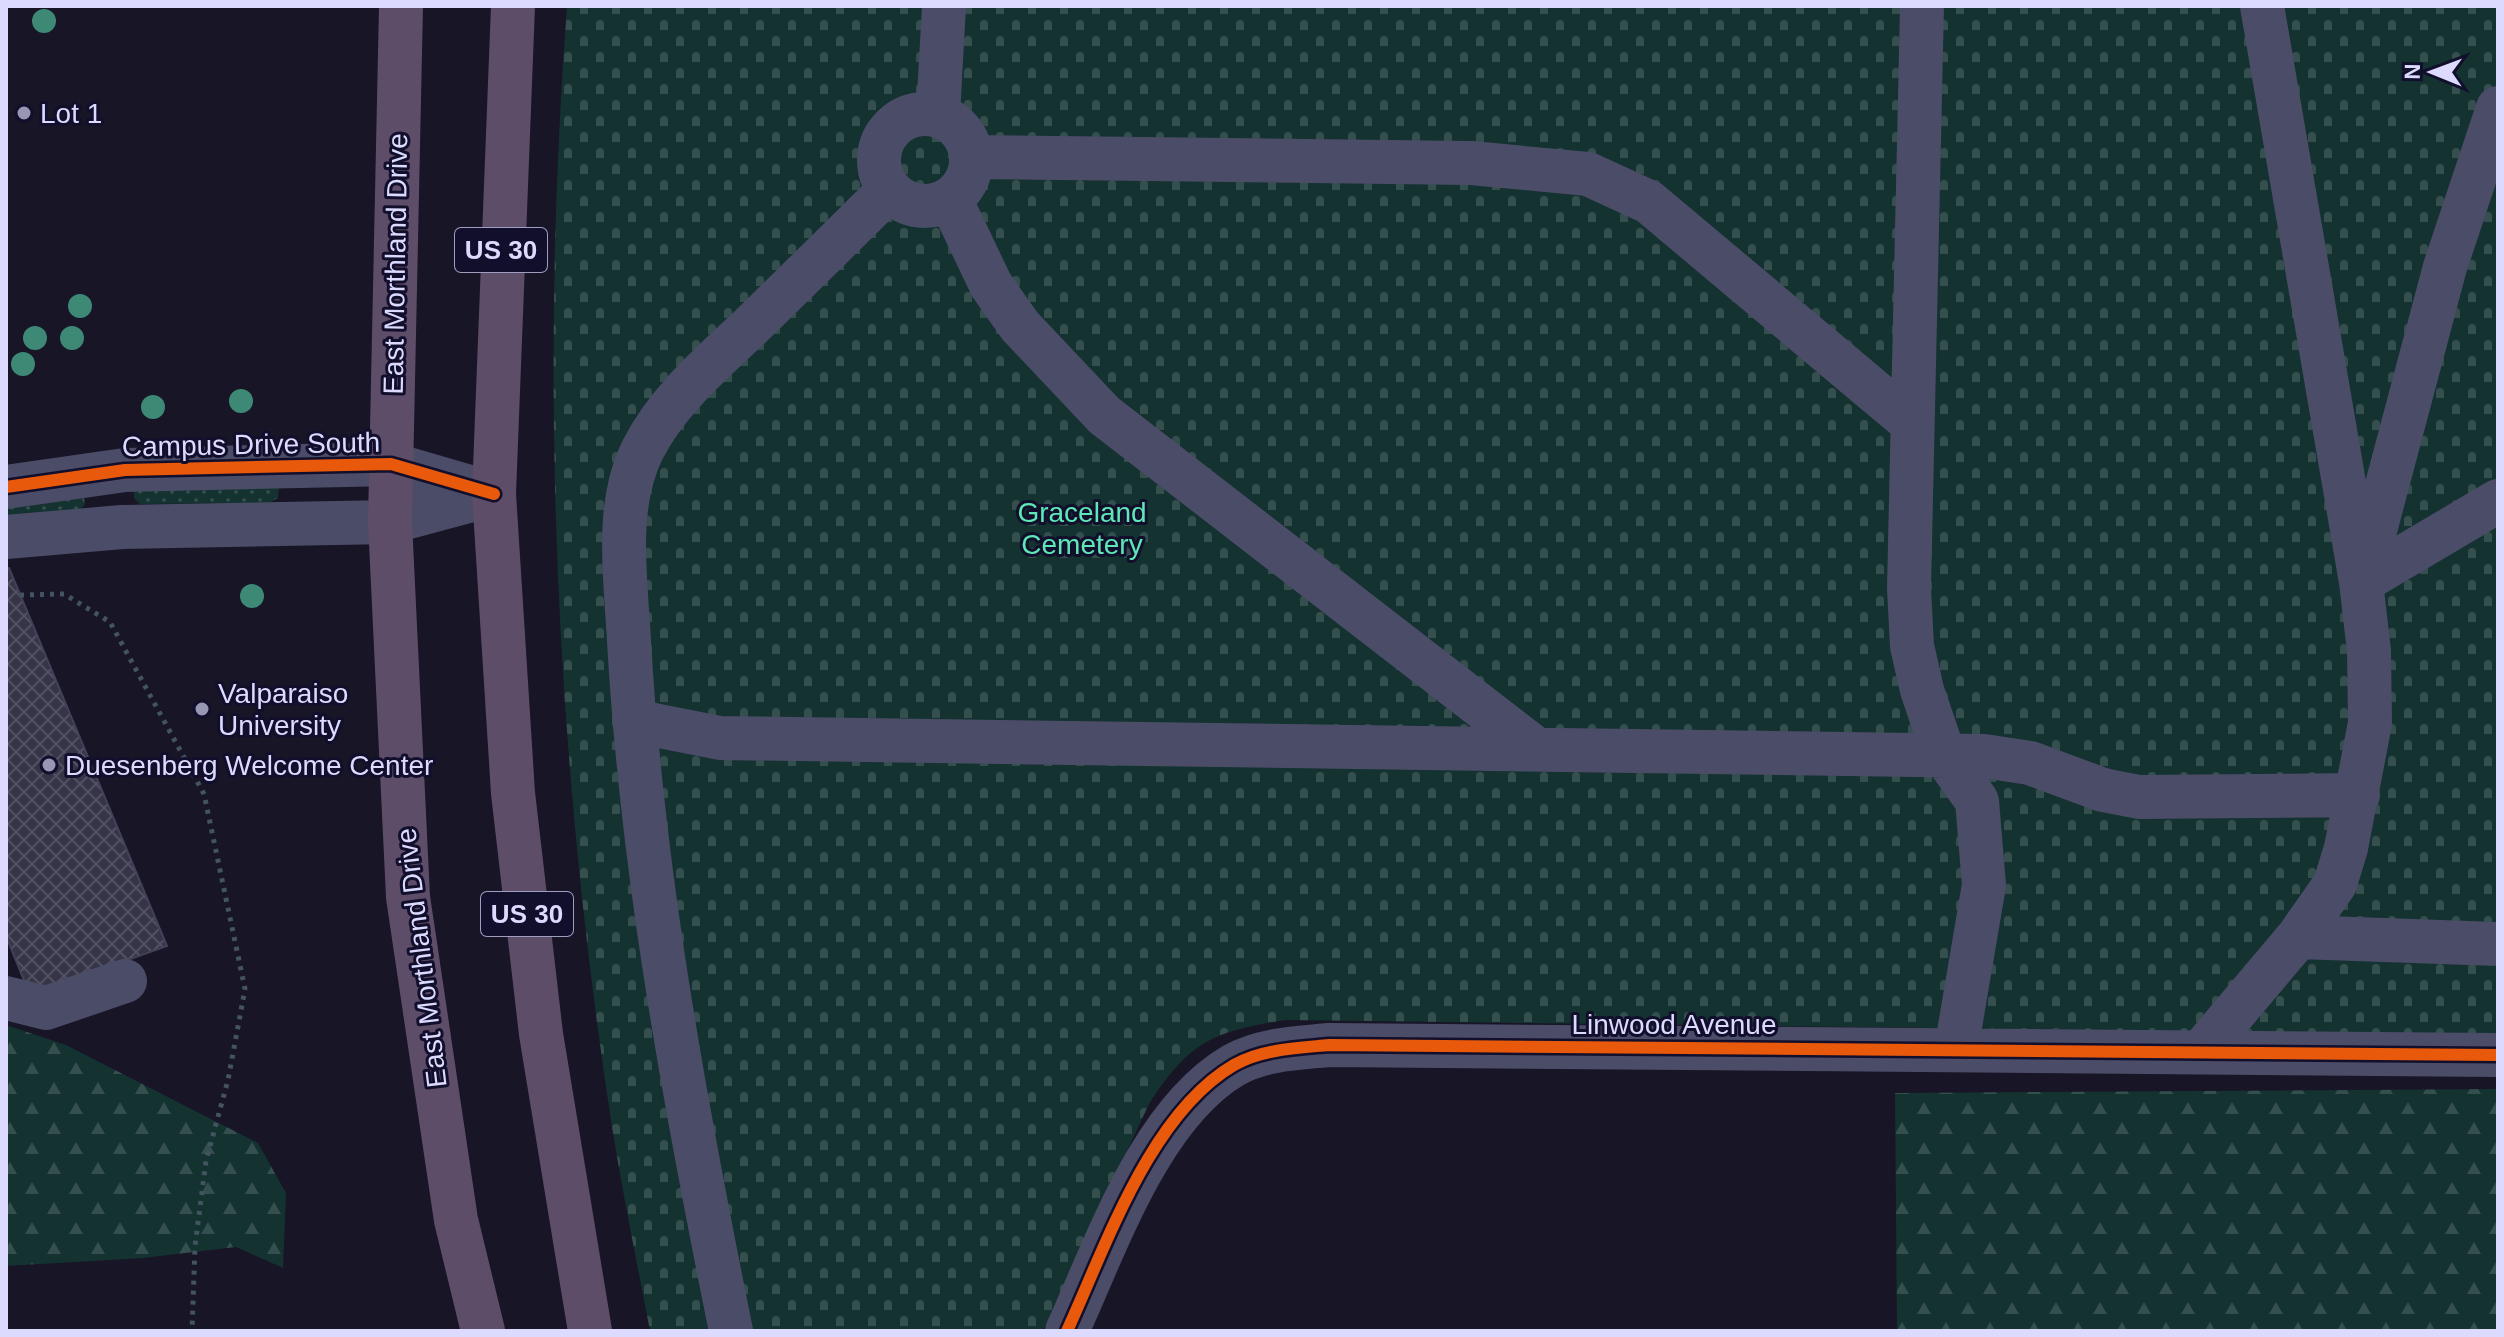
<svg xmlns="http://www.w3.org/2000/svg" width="2504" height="1337" font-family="Arial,sans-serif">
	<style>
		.grass { fill: url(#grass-dots) }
		.forest { fill: url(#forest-firs) }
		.cemetery { fill: url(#cemetery-stones) }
		.building { fill: url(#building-cross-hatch); stroke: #434059; stroke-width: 2 }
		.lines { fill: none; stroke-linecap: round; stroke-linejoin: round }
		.path { stroke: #435362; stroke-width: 5; stroke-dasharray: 4 6; stroke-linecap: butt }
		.minor { stroke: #4b4c67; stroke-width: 44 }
		.highway { stroke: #5e4d68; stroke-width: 44 }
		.cycleway-casing { stroke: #120f2c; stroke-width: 17 }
		.cycleway { stroke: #e8590c; stroke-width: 12 }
		.tree { fill: #3e8976 }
		.poi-dot { fill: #9796b3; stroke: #120f2c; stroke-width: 3 }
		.labels { text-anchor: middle; stroke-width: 6; stroke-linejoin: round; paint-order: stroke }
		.shield { fill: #120f2c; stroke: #9f9ec0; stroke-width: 2 }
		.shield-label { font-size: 26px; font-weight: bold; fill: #dcdbff }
		.poi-label { font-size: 28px; fill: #dcdbff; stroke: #120f2c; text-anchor: start }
		.street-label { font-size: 28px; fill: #dcdbff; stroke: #120f2c }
		.park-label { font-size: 28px; fill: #5ee8b8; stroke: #120f2c }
	</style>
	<defs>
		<pattern id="grass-dots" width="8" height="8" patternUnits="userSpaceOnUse" patternTransform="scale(2)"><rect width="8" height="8" fill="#133230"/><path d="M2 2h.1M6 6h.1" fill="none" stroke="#354f4f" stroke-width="1.8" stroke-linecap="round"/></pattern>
		<pattern id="forest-firs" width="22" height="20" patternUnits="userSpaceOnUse" patternTransform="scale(2)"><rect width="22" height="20" fill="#133230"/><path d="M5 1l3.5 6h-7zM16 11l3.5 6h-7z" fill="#354f4f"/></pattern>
		<pattern id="cemetery-stones" width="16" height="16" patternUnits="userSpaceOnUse" patternTransform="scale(2)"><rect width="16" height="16" fill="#133230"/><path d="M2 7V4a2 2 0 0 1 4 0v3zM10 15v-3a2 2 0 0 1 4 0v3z" fill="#354f4f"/></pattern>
		<pattern id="building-cross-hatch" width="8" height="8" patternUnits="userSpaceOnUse" patternTransform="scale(2)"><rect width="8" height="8" fill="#363447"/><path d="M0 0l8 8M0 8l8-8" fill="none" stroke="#525163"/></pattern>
	</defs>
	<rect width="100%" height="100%" fill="#171526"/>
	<!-- grass -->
	<path class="grass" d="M 279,485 L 278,498 L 269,503 L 140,504 L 134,498 L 134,488 Z
		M 84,496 L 85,504 L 79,512 L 6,521 L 6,505 Z"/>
	<!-- forest -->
	<path class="forest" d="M 6,1025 L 66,1045 L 258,1143 L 286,1193 L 283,1268 L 236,1247 L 143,1258 L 6,1266 Z
		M 2498,1089 L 2498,1331 L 1897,1331 L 1895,1093 Z"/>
	<!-- cemetery -->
	<path class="cemetery" d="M 567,6 L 2498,6 L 2498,1035 L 1286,1020 C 1213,1032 1191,1040 1149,1104 L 1043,1331 L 650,1331 C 637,1263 623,1195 612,1127 C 555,758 539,378 567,6 Z"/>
	<!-- building -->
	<path class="building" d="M 9,568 L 167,946 L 30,995 L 6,936 L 6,569 Z"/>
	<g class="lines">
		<!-- path -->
		<path class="path" d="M 20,595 L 64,594 L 110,622 L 204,794 L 245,989 L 228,1080 L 206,1161 L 195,1246 L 192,1331"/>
		<!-- minor -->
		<path class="minor" d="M 1922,6 L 1909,588 L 1912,646 L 1922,690 L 1944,755 L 1977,801 L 1984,885 L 1956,1050
			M879 160a46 46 0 1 1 92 0a46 46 0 1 1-92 0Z
			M 938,115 L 944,6
			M 972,157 L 1471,163 L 1588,174 L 1649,202 L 1912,423
			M 950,199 L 991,285 L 1020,326 L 1104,415 L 1536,749
			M 6,487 L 125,470 L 391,464 L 494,494
			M 6,537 L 122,527 L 390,522 L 494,494
			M 2365,568 L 2445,267 L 2498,108
			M 2361,582 L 2498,501
			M 634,721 L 720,738 L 1984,756 L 2030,763 L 2103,790 L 2139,797 L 2358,795
			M 2298,937 L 2498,944
			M 6,998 L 46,1008 L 125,981
			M 2201,1052 L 2298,937 L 2335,884 L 2346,848 L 2370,723 L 2369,651 L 2361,582 L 2262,6
			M 731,1331 C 685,1104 642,872 629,641 C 626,580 614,506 643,449 C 668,400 711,364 750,327 C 797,281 843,236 889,190
			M 1067,1331 C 1106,1246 1150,1114 1234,1065 C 1262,1049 1298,1048 1329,1045 L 2498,1055"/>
		<!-- highway -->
		<path class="highway" d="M 401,6 L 390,522 L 408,897 L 456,1220 L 483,1331
			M 513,6 L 494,494 L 513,793 L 541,1034 L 590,1331"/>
		<defs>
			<path id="cycleway" d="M 6,487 L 125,470 L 391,464 L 494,494
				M 1067,1331 C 1106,1246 1150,1114 1234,1065 C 1262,1049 1298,1048 1329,1045 L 2498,1055"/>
		</defs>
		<!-- cycleway casing -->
		<use href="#cycleway" class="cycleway-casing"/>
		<!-- cycleway -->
		<use href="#cycleway" class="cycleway"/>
	</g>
	<!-- trees -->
	<g class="tree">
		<circle cx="44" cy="21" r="12"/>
		<circle cx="80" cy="306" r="12"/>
		<circle cx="35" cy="338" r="12"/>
		<circle cx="72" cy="338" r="12"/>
		<circle cx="23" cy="364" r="12"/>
		<circle cx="241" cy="401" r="12"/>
		<circle cx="153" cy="407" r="12"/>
		<circle cx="252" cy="596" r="12"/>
	</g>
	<!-- markers -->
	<g class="poi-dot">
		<circle cx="24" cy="113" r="8"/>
		<circle cx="202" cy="709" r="8"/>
		<circle cx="49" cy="765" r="8"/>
	</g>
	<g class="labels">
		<!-- shield labels -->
		<g class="shield">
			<rect x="455" y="228" width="92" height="44" rx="6"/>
			<rect x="481" y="892" width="92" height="44" rx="6"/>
		</g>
		<g class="shield-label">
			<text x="501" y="259">US 30</text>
			<text x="527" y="923">US 30</text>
		</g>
		<!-- poi labels -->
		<g class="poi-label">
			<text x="40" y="123">Lot 1</text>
			<text x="218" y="703">Valparaiso<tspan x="218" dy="32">University</tspan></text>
			<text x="65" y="775">Duesenberg Welcome Center</text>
		</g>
		<!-- street labels -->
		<g class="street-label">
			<text transform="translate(395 264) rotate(-89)" y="10">East Morthland Drive</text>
			<text transform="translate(251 444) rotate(-1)" y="10">Campus Drive South</text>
			<text transform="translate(421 958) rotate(-97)" y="10">East Morthland Drive</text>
			<text x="1674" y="1034">Linwood Avenue</text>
		</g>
		<!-- park labels -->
		<g class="park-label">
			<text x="1082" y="522">Graceland<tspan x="1082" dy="32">Cemetery</tspan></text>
		</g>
	</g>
	<!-- border -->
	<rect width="2504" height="1337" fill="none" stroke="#dcdbff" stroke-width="16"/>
	<!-- north arrow -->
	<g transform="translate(2432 72) rotate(271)" stroke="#120f2c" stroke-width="6" paint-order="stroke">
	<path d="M0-6L14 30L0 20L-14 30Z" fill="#dcdbff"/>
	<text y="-12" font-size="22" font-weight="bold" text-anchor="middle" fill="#dcdbff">N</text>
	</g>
</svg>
